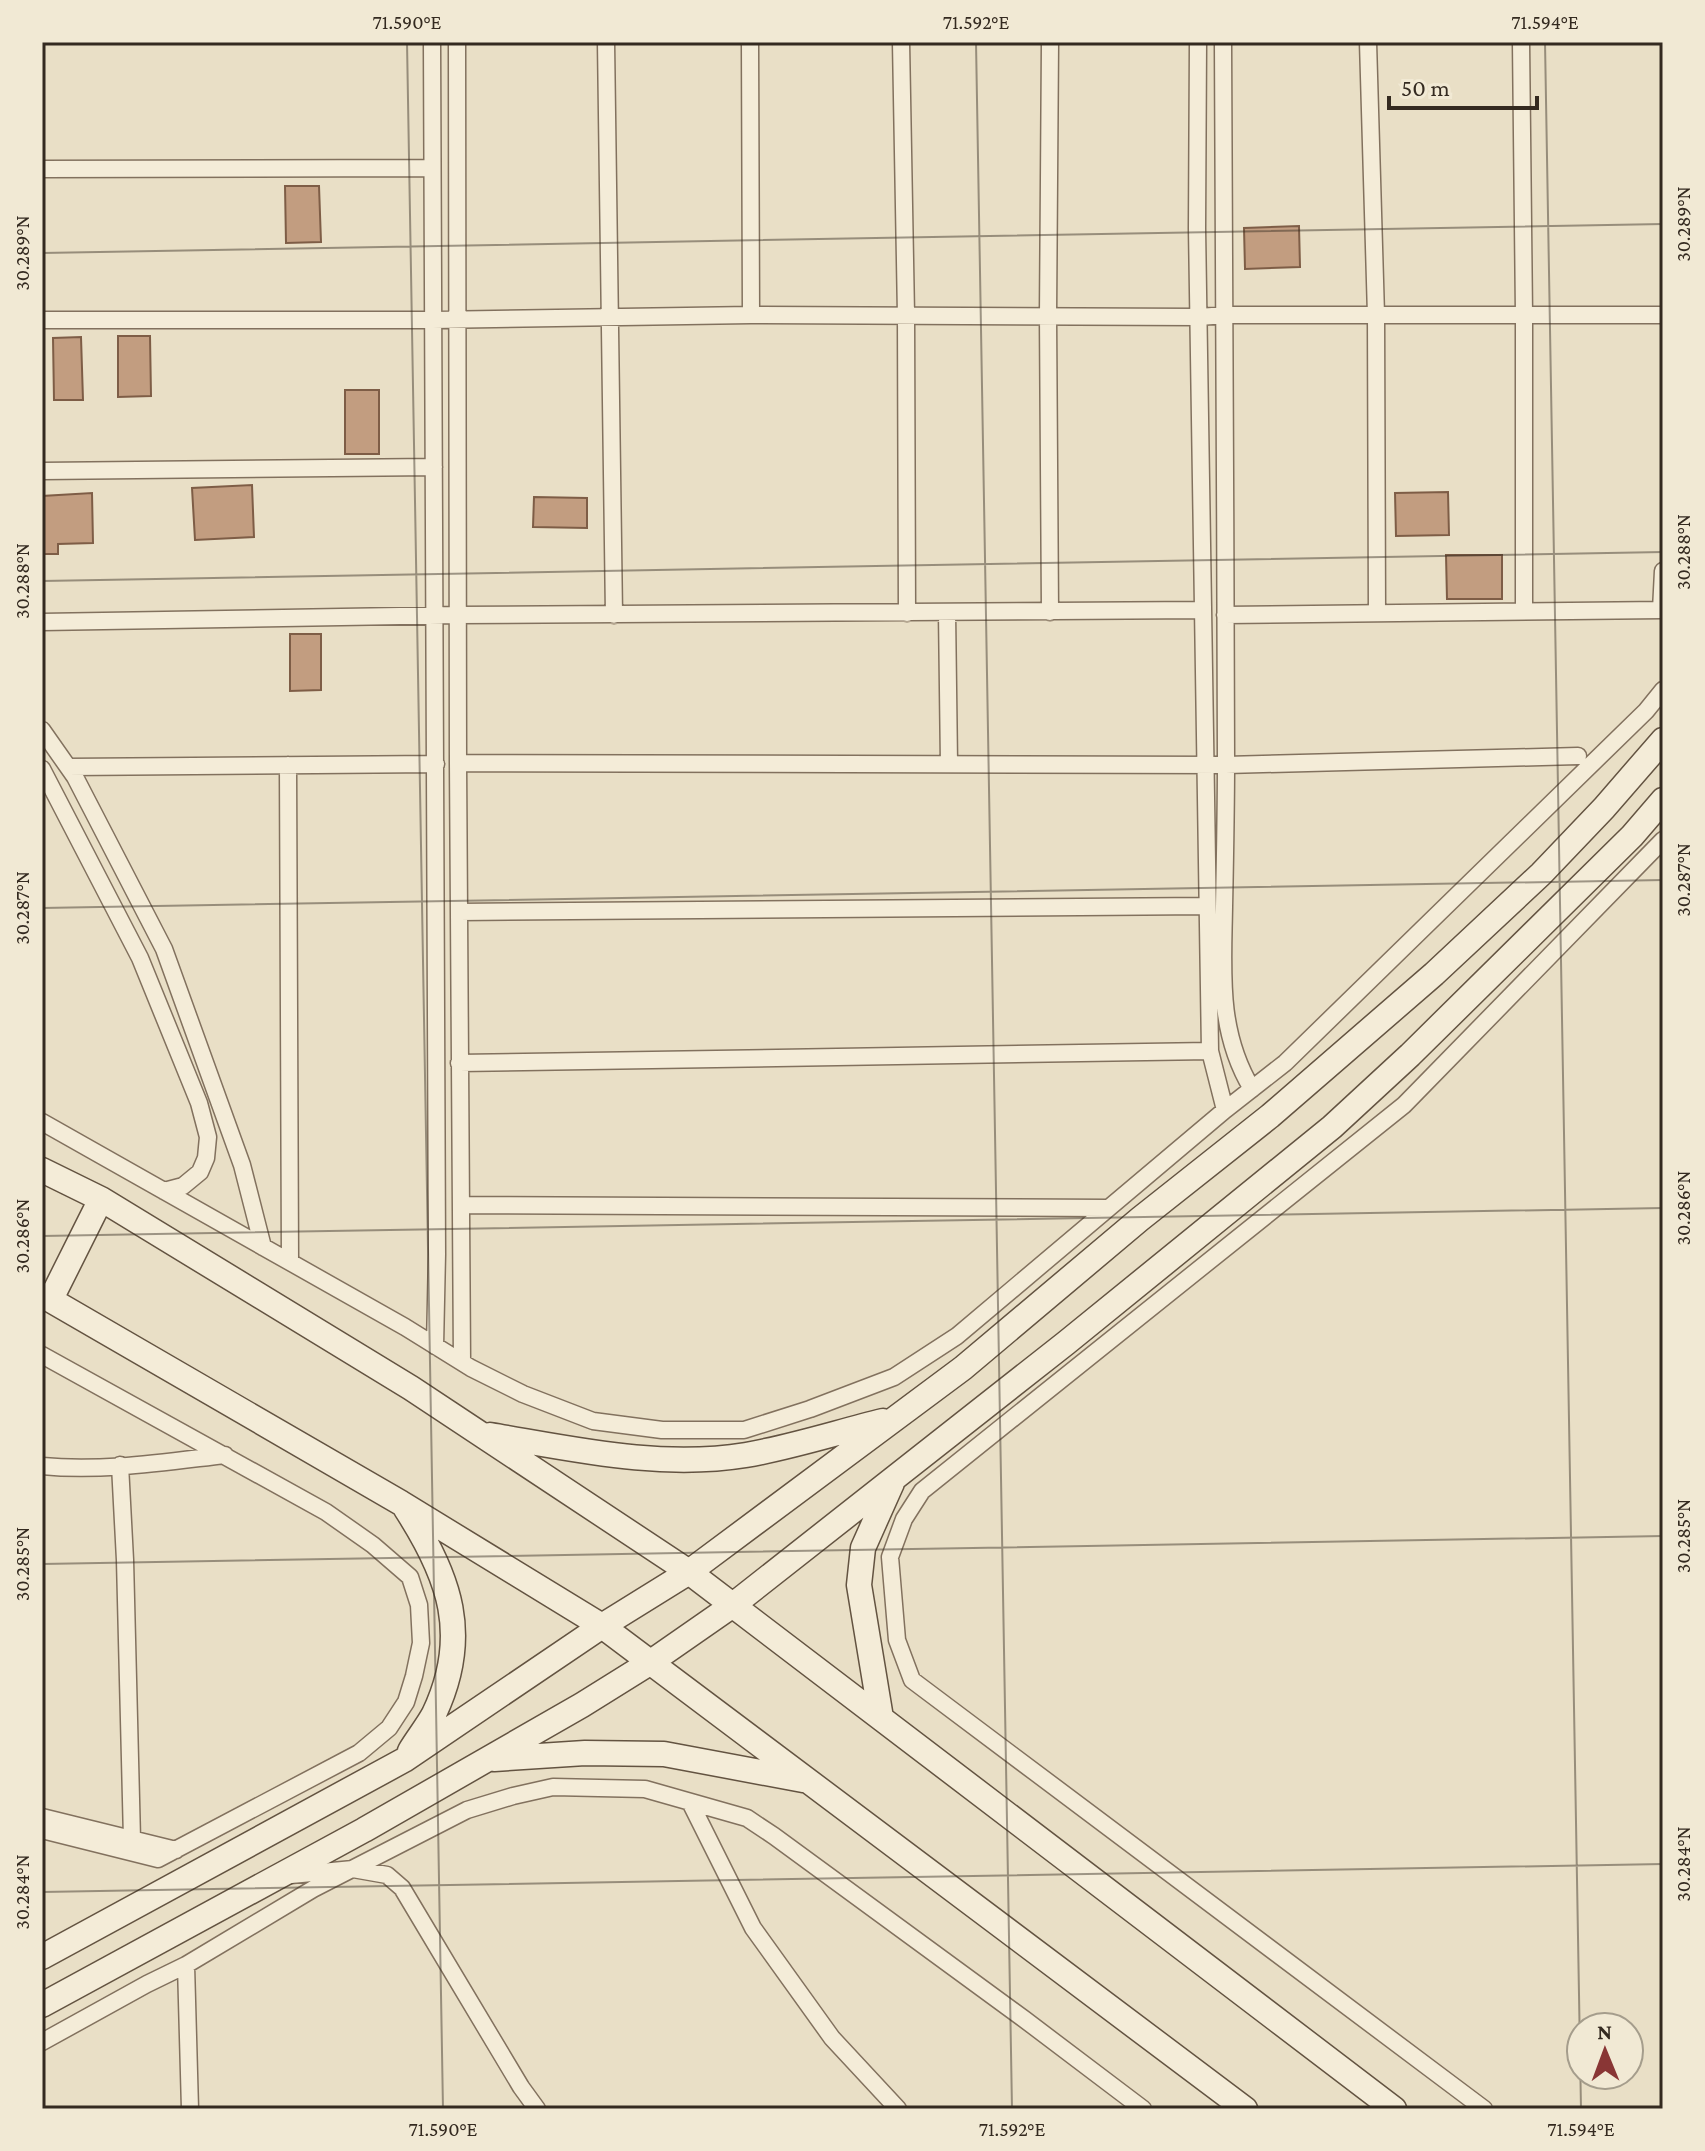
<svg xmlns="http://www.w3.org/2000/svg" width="1705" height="2151" font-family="'Crimson Pro',serif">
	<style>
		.building { fill: #c29d80; stroke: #7e5d46; stroke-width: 2 }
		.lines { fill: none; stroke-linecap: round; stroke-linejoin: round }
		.minor-casing { stroke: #82715e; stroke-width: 19 }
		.secondary-casing { stroke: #635341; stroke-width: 27 }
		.minor { stroke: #f4ecd8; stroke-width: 16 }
		.secondary { stroke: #f4ecd8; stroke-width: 24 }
		.ticks { fill: none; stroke: #342a20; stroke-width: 2; stroke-opacity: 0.45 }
		.neatline { fill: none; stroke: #342a20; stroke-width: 3 }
		.ticks-label { font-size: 20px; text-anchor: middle; fill: #342a20 }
	</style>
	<rect width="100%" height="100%" fill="#e9dfc6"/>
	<!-- building -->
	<path class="building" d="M 285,186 L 319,186 L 321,242 L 286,243 Z
		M 1299,226 L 1300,267 L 1245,269 L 1244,228 Z
		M 118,336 L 150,336 L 151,396 L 118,397 Z
		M 81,337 L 83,400 L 54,400 L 53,338 Z
		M 345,390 L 379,390 L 379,454 L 345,454 Z
		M 252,485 L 254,537 L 195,540 L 192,488 Z
		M 1448,492 L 1449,535 L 1396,536 L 1395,493 Z
		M 92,493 L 93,543 L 58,544 L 58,554 L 42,554 L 42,496 Z
		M 534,497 L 587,498 L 587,528 L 533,527 Z
		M 1446,555 L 1502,555 L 1502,599 L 1447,599 Z
		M 290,634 L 321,634 L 321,690 L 290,691 Z"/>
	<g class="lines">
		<defs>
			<path id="minor" d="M 432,42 L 437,1254 L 435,1346
				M 457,42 L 458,763 L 462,1362
				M 606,42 L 614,615
				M 750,42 L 751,315
				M 901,42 L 906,315 L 907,613
				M 1050,42 L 1048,316 L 1050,612
				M 1198,42 L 1197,228 L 1210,1051 L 1225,1110
				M 1223,42 C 1225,282 1225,522 1226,762 C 1226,810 1225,858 1224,907 C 1223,971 1217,1031 1252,1089
				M 1368,42 L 1376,315 L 1377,613
				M 1521,42 L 1524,315 L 1524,611
				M 42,169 L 432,168
				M 42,320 L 433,320 L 751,315 L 1199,317 L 1226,315 L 1663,315
				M 42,471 L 434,467
				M 1661,610 L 1663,571
				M 947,612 L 949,764
				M 1225,615 L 1663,610
				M 42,622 L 458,615 L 1203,610
				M 42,730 L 75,777 L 164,949 L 242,1165 L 263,1247
				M 458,763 L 1226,765 L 1578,756
				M 288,765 L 290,1262
				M 68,767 L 436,764
				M 42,769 L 140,958 L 199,1103 L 208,1137 L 206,1158 L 200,1172 L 183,1186 L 164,1191
				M 459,912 L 1207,906
				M 459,1063 L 1210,1051
				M 42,1122 L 405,1327 L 471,1368 L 523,1394 L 593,1421 L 662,1430 L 744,1430 L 810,1409 L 894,1377 L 957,1336 L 1225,1110 L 1285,1063 L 1646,711 L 1663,690
				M 461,1205 L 1108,1208
				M 42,1355 L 326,1512 L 373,1545 L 410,1577 L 419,1605 L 421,1643 L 414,1676 L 406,1702 L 389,1728 L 359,1753 L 158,1859 L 42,1830
				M 120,1465 L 125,1560 L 132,1839
				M 42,1466 C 102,1472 165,1462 225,1455
				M 690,1802 L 753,1928 L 832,2038 L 898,2109
				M 42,1817 L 176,1850
				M 291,1875 L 353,1869 L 387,1875 L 402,1888 L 521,2087 L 537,2109
				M 186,1965 L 190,2109
				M 42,2042 L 147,1984 L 186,1965 L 313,1889 L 467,1810 L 513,1796 L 553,1787 L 645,1789 L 747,1818 L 774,1836 L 1024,2019 L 1143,2109
				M 1484,2109 L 912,1680 L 897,1640 L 890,1557 L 904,1519 L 922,1491 L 1404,1105 L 1663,840"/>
			<path id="secondary" d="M 42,1170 L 101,1199 L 411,1388 L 689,1572 L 1394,2109
				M 42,1295 L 401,1503 L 602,1626 L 1245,2109
				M 51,1299 L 101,1199
				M 490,1435 C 574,1449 660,1469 746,1455 C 792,1447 838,1432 883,1421
				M 406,1509 C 450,1577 471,1636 434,1714 C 427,1727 417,1739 410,1751
				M 881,1718 L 859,1585 L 863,1548 L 892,1483
				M 494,1759 L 585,1753 L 664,1754 L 803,1780
				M 42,1957 L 404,1760 L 602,1626 L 689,1572 L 963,1368 L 1140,1219 L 1270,1116 L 1434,974 L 1541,874 L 1604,808 L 1663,740
				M 42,2005 L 364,1830 L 582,1705 L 651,1662 L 733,1605 L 1066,1343 L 1332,1127 L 1410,1055 L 1632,836 L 1663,800"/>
		</defs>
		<!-- minor casing -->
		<use href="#minor" class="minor-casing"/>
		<!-- secondary casing -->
		<use href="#secondary" class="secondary-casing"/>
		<!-- minor -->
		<use href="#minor" class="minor"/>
		<!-- secondary -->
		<use href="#secondary" class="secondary"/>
	</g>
	<!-- ticks -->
	<path class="ticks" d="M 407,42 L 443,2109M 976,42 L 1012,2109M 1545,42 L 1581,2109M 42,253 L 1663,224M 42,581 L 1663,552M 42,908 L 1663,880M 42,1236 L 1663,1208M 42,1564 L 1663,1536M 42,1892 L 1663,1864"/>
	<!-- border -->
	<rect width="1705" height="2151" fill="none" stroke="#f1e9d4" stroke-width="88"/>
	<!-- north arrow -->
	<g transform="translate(1605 2051) rotate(359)"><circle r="38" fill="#f1e9d4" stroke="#a59d8c" stroke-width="2"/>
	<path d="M0-6L14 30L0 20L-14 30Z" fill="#893635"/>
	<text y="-12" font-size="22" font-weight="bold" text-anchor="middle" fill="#342a20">N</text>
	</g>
	<!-- scale -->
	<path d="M1389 96v12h148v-12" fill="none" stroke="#342a20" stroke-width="4"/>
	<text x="1401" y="96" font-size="24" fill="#342a20" stroke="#f1e9d4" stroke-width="6" paint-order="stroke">50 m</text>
	<rect x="44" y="44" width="1617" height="2063" class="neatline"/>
	<g class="ticks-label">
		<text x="407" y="29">71.590°E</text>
		<text x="976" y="29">71.592°E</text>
		<text x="1545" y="29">71.594°E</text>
		<text transform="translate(1683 224) rotate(-90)" y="7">30.289°N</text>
		<text transform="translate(22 253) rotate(-90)" y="7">30.289°N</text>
		<text transform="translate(1683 552) rotate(-90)" y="7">30.288°N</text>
		<text transform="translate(22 581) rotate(-90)" y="7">30.288°N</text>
		<text transform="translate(1683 880) rotate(-90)" y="7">30.287°N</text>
		<text transform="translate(22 908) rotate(-90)" y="7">30.287°N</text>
		<text transform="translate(1683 1208) rotate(-90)" y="7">30.286°N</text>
		<text transform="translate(22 1236) rotate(-90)" y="7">30.286°N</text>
		<text transform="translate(1683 1536) rotate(-90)" y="7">30.285°N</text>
		<text transform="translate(22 1564) rotate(-90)" y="7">30.285°N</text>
		<text transform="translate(1683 1864) rotate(-90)" y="7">30.284°N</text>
		<text transform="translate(22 1892) rotate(-90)" y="7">30.284°N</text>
		<text x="443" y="2136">71.590°E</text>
		<text x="1012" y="2136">71.592°E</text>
		<text x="1581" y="2136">71.594°E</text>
	</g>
</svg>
